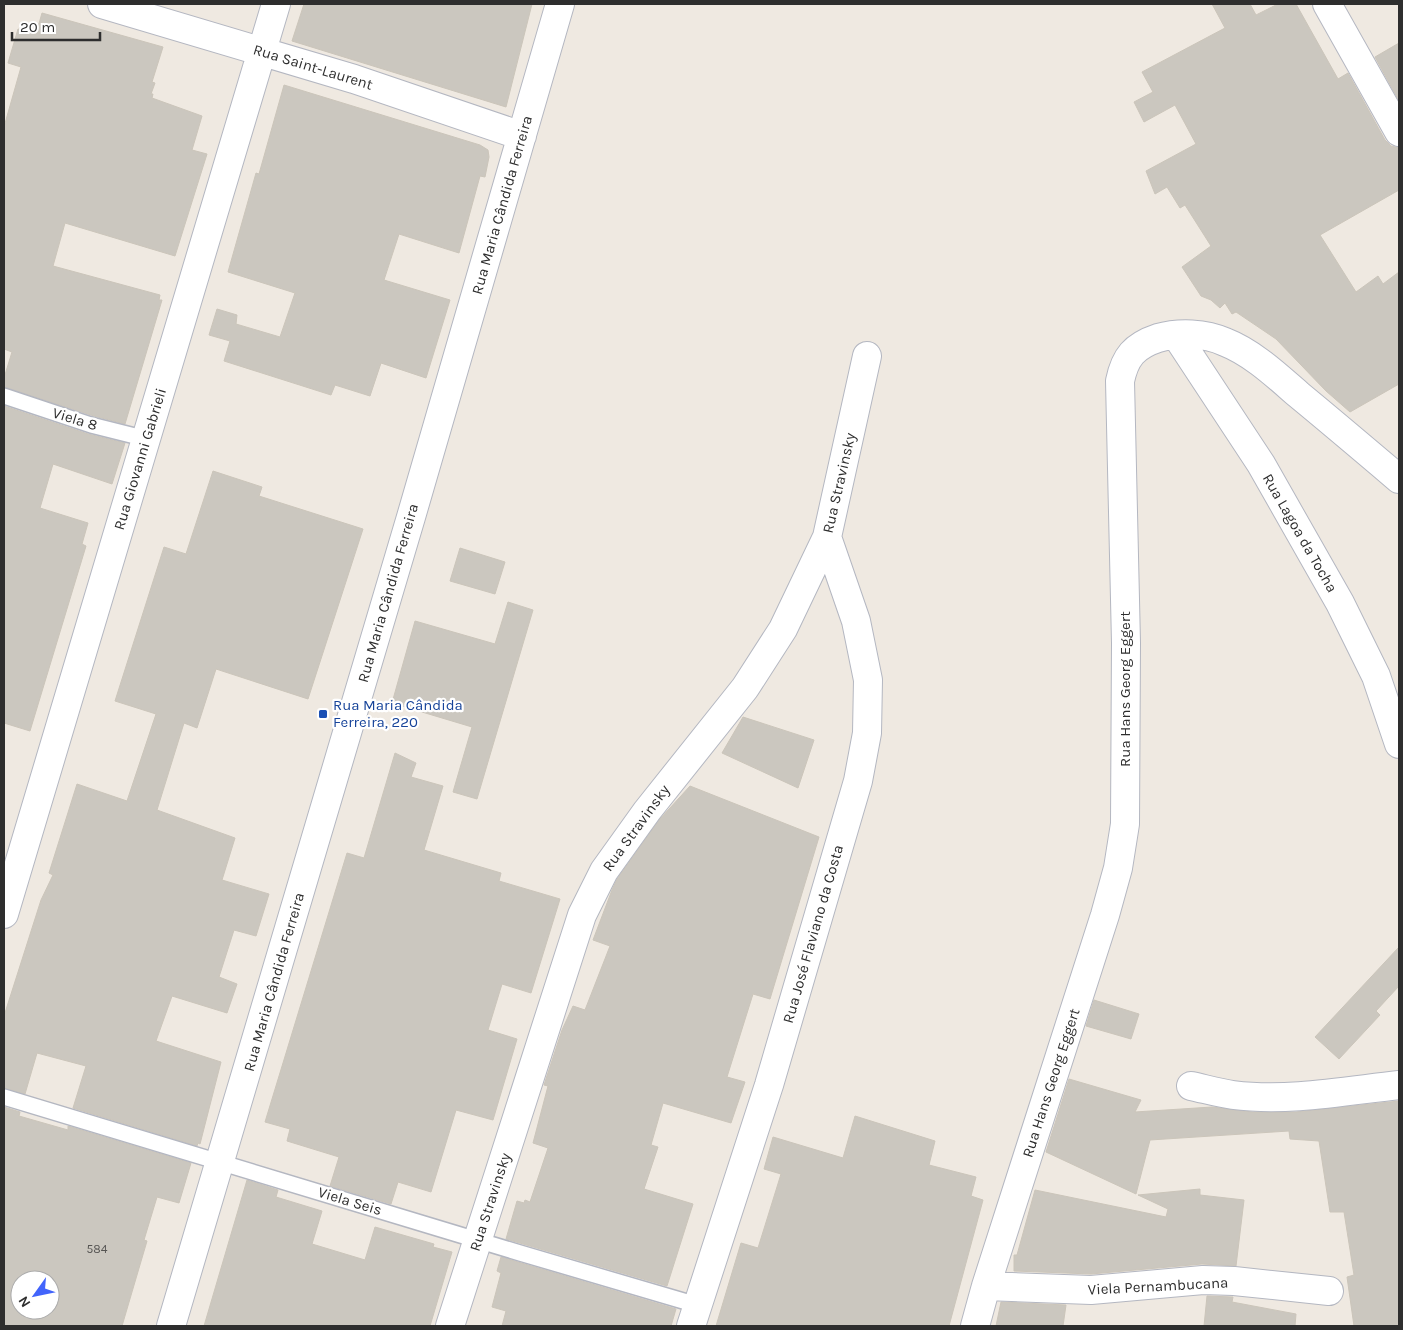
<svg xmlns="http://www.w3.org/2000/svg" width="1403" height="1330" font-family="Karla,sans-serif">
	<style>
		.building { fill: #cbc7bf; stroke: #cbc5ba; fill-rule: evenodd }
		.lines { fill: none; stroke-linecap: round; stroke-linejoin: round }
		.service-casing { stroke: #b4b7c1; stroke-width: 18 }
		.minor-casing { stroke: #b4b7c1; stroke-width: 30 }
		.service { stroke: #fff; stroke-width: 15 }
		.minor { stroke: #fff; stroke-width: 28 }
		.transit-dot { fill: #1a4fb4; stroke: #fff; stroke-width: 2 }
		.labels { text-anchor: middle; stroke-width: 4.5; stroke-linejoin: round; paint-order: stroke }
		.number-label { font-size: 12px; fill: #555452 }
		.street-label { font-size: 15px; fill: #2e2e2e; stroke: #fff }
		.transit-label { font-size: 15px; fill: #164399; stroke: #fff; text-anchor: start }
	</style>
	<rect width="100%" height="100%" fill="#efe9e1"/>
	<!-- building -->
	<path class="building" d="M 304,4 L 532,4 L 506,107 L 292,41 Z
		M 1212,4 L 1250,4 L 1256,15 L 1278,4 L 1296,4 L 1338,79 L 1348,73 L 1385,140 L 1391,146 L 1399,148 L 1399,190 L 1320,235 L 1356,292 L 1378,276 L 1383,284 L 1399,272 L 1399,384 L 1350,412 L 1326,391 L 1276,339 L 1236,312 L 1232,314 L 1225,303 L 1220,308 L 1211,300 L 1201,296 L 1182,267 L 1211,246 L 1185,205 L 1180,208 L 1167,187 L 1155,194 L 1146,171 L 1196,144 L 1175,105 L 1144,122 L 1134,102 L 1153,92 L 1142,72 L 1225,28 Z
		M 42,13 L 163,47 L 152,82 L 155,83 L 151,94 L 153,94 L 152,98 L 202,116 L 192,150 L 207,154 L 175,256 L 65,223 L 53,266 L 160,295 L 159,300 L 162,300 L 125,424 L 94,416 L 4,387 L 4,378 L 12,352 L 4,349 L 4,127 L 21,67 L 8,63 L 18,29 L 36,34 Z
		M 1399,43 L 1399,101 L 1375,57 Z
		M 284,85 L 480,145 L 488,150 L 489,157 L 485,177 L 480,176 L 459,253 L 399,234 L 384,280 L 450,300 L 426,378 L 381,363 L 370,396 L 335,385 L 331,395 L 224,361 L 230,341 L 209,335 L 217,309 L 237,315 L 236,324 L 280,337 L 295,293 L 228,272 L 256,173 L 259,174 Z
		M 4,406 L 88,434 L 125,443 L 112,484 L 53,464 L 40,508 L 88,523 L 82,544 L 86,546 L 30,731 L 4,723 Z
		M 213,471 L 262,487 L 259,496 L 363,529 L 308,699 L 216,669 L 197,728 L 184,723 L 157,810 L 235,838 L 222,880 L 269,894 L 256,936 L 234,930 L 219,977 L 237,984 L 227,1013 L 172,996 L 156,1041 L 221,1062 L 200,1144 L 198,1143 L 197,1146 L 73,1108 L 86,1066 L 37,1053 L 25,1094 L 4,1088 L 4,1016 L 41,900 L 53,875 L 49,873 L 77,784 L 127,801 L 156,714 L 115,701 L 164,547 L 186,554 Z
		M 460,548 L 505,562 L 495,594 L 450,581 Z
		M 508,602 L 533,610 L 477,799 L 453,792 L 472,727 L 392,703 L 415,621 L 495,644 Z
		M 743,717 L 814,740 L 798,788 L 722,753 Z
		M 395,753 L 416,763 L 411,777 L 443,786 L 424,850 L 501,873 L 499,881 L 560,899 L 531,993 L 502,984 L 488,1030 L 517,1039 L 493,1120 L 456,1110 L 431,1192 L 398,1182 L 391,1204 L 330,1186 L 339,1157 L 287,1141 L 290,1129 L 265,1122 L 347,853 L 364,858 Z
		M 690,786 L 819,837 L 770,999 L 753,994 L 727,1077 L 745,1082 L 731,1123 L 663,1103 L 651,1145 L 658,1147 L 644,1189 L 693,1204 L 667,1286 L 506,1239 L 517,1201 L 524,1203 L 525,1200 L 530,1202 L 548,1148 L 533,1143 L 548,1086 L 544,1085 L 562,1030 L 573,1006 L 585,1010 L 610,946 L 593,940 L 612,890 L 617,879 L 659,820 Z
		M 1399,947 L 1399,986 L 1376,1011 L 1380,1015 L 1339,1059 L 1315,1037 Z
		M 1094,1000 L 1139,1014 L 1131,1039 L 1086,1026 Z
		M 1069,1079 L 1141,1100 L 1135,1112 L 1212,1107 L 1252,1112 L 1296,1112 L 1399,1101 L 1399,1326 L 1354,1326 L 1347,1277 L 1354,1275 L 1344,1212 L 1330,1212 L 1319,1141 L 1290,1139 L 1289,1131 L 1150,1140 L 1136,1194 L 1046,1152 Z
		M 4,1107 L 20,1112 L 19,1116 L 68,1130 L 68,1126 L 191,1163 L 179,1203 L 157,1197 L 144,1240 L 147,1241 L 122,1326 L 4,1326 ZM 20,1280 L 50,1280 L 50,1310 L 20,1310 Z
		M 855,1116 L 935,1141 L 929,1165 L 976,1177 L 971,1196 L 983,1200 L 949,1326 L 716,1326 L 741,1243 L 758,1248 L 781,1174 L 764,1169 L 773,1137 L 843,1158 Z
		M 247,1180 L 278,1190 L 276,1197 L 322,1211 L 312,1244 L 365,1260 L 375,1227 L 434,1244 L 433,1247 L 452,1252 L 430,1326 L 204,1326 Z
		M 1200,1189 L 1200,1195 L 1244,1200 L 1236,1266 L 1202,1264 L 1091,1274 L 1014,1271 L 1014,1255 L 1017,1255 L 1035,1190 L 1166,1217 L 1168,1209 L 1138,1195 Z
		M 501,1257 L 676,1309 L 671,1326 L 502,1326 L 506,1311 L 492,1307 L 501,1273 L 497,1271 Z
		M 1207,1296 L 1233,1297 L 1232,1302 L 1296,1314 L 1295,1326 L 1204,1326 Z
		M 1001,1302 L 1066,1305 L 1063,1326 L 996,1326 Z"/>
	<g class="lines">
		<defs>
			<path id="service" d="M 4,396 L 91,425 L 147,439
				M 4,1097 L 520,1253 L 697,1305"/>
			<path id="minor" d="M 102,4 L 354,79 L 522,136
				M 1327,4 L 1399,132
				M 1176,335 L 1261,464 L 1340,603 L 1376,676 L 1399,744
				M 4,914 L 276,4
				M 1191,1086 C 1205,1089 1219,1093 1233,1095 C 1288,1102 1345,1091 1399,1085
				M 986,1286 L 1091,1290 L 1203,1280 L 1234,1281 L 1329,1291
				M 171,1326 L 411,517 L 560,4
				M 450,1326 L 582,915 L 604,871 L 647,811 L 745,688 L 783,629 L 827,537 L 867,356
				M 691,1326 L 769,1085 L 858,781 L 867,733 L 868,680 L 856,621 L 827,537
				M 975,1326 L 986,1286 L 1105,915 L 1118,868 L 1125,824 L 1126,643 L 1120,381 C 1125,357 1134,346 1158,338 C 1179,332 1205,333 1225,342 C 1253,353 1277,376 1299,395 C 1333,423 1366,451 1399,479"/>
		</defs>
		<!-- service casing -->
		<use href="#service" class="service-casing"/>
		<!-- minor casing -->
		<use href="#minor" class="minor-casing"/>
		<!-- service -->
		<use href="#service" class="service"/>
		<!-- minor -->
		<use href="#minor" class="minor"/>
	</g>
	<!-- markers -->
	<rect class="transit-dot" x="318" y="709" width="10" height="10" rx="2.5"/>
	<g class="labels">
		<!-- number labels -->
		<g class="number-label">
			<text x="97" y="1253">584</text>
		</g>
		<!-- street labels -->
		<g class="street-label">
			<text transform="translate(313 67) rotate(17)" y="5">Rua Saint-Laurent</text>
			<text transform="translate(502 205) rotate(-74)" y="5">Rua Maria Cândida Ferreira</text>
			<text transform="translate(75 419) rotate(17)" y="5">Viela 8</text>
			<text transform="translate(140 459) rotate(-73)" y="5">Rua Giovanni Gabrieli</text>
			<text transform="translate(839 483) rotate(-77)" y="5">Rua Stravinsky</text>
			<text transform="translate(1300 533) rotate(60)" y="5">Rua Lagoa da Tocha</text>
			<text transform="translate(388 593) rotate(-74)" y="5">Rua Maria Cândida Ferreira</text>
			<text transform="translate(1125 689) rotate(-90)" y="5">Rua Hans Georg Eggert</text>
			<text transform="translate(636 828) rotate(-54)" y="5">Rua Stravinsky</text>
			<text transform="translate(813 934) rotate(-74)" y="5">Rua José Flaviano da Costa</text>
			<text transform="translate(274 982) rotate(-74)" y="5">Rua Maria Cândida Ferreira</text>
			<text transform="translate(1051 1083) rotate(-72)" y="5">Rua Hans Georg Eggert</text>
			<text transform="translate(350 1201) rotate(17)" y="5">Viela Seis</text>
			<text transform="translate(490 1202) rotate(-72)" y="5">Rua Stravinsky</text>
			<text transform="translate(1158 1286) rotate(-3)" y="5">Viela Pernambucana</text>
		</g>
		<!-- transit labels -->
		<g class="transit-label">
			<text x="333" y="710">Rua Maria Cândida<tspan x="333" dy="17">Ferreira, 220</tspan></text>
		</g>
	</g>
	<!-- border -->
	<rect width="1403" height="1330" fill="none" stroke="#2e2e2e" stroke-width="10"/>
	<!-- north arrow -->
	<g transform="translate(35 1295) rotate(237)"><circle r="24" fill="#ffffff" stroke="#ababab"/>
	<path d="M0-4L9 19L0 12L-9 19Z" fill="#4264fb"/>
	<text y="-8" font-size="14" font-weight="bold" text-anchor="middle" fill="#2e2e2e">N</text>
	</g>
	<!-- scale -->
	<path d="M12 32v8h88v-8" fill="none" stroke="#2e2e2e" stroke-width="2.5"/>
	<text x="20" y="32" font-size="15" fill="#2e2e2e" stroke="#ffffff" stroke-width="4" paint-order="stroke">20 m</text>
</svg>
